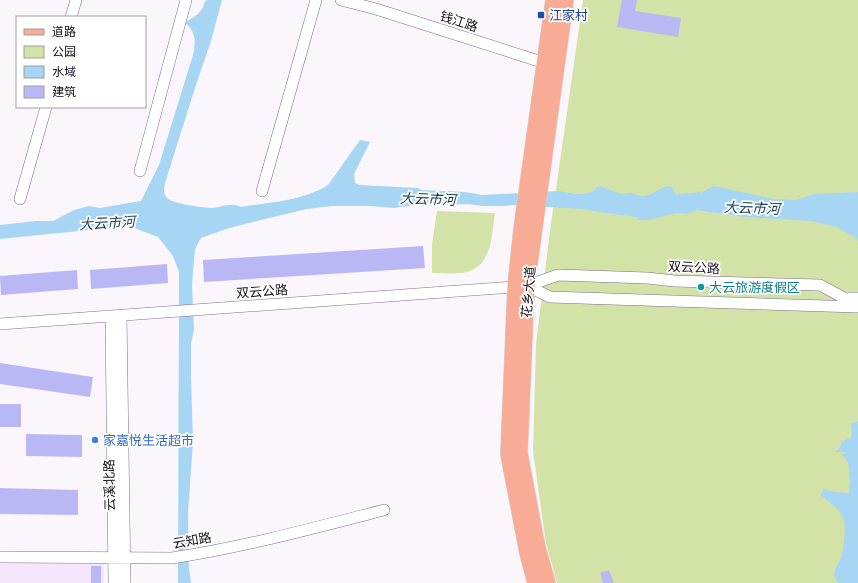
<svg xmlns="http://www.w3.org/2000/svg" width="858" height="583" font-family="Inter,'Noto Sans SC',sans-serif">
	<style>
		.built { fill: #f5e6fc }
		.green { fill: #d3e3a8 }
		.water { fill: #a7d5f4 }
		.building { fill: #b9b8f5 }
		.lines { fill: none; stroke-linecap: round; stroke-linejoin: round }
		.minor-casing { stroke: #816e8a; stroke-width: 12 }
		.major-casing { stroke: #d5d3d5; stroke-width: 16 }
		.minor { stroke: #fff; stroke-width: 11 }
		.major { stroke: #f8ac95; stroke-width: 15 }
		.transit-dot { fill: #1a4fb4; stroke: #fff; stroke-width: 1.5 }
		.culture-dot { fill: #0f9aa8; stroke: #fff; stroke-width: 1.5 }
		.shop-dot { fill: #3f7fe0; stroke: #fff; stroke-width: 1.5 }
		.labels { text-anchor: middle; stroke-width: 3.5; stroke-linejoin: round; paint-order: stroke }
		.transit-label { font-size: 13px; fill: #164399; stroke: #fff; text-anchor: start }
		.street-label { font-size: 13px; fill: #150d18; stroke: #fff }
		.culture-label { font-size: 13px; fill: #0d838f; stroke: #fff; text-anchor: start }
		.shop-label { font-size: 13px; fill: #366cbe; stroke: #fff; text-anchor: start }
		.water-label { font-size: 14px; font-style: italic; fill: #193c51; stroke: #fff }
	</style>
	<rect width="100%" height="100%" fill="#fbf6fc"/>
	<!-- built -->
	<path class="built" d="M 0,562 L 104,564 L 104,583 L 0,583 Z"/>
	<!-- green -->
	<path class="green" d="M 583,0 L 858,0 L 858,583 L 557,583 L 546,544 L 533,451 L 536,344 L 550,231 Z
		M 437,211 L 495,213 C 491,237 493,267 463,273 C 453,274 442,273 432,273 L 432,244 Z"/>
	<!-- water -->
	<path class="water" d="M 208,0 L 222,0 L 211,41 L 194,91 L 165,183 C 164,188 163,194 167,198 C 173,204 205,208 213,208 C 222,207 232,202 241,207 C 270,202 303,201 328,185 L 360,140 L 370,142 L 354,174 L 355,183 L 359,185 L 418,188 L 422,190 L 465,192 L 482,195 L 558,191 L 575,194 L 584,194 L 592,192 L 597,187 L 601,186 L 620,194 L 631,193 L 642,196 L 649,195 L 666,186 L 672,187 L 676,195 L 679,194 L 695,193 L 698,191 L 701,193 L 713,186 L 774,199 L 796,200 L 814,194 L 858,192 L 858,241 L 856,238 L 836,227 L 811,221 L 745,217 L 696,210 L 688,214 L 676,213 L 649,220 L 638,220 L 637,217 L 599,212 L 583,209 L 512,205 L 503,206 L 482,206 L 469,204 L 407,206 L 394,208 L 368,206 L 332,206 L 307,209 L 253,222 L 226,229 L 201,238 L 195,249 L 192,284 L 194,330 L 191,344 L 191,377 L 193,442 L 188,513 L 189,569 L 191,583 L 178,583 L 179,272 L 173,256 L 158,237 L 129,226 L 0,239 L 0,225 L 36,221 L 53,221 L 74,210 L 89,206 L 100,208 L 141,201 L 159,165 L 193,55 C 196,40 196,33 185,22 C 195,17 202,13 205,1 Z
		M 858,421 L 858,583 L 839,583 C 828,572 839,566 842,555 C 844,545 847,523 842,515 C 837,507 828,501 821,496 L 823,489 L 835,492 L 849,493 L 850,481 L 848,462 L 842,455 L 846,452 L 835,452 L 840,447 L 842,441 L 851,438 L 852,431 L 851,423 L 857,422 Z"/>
	<!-- building -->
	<path class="building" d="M 622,0 L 637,0 L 635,11 L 681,18 L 678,37 L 617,27 Z
		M 423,246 L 425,268 L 204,282 L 203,260 Z
		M 167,264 L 168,283 L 91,289 L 90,270 Z
		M 77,270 L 78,289 L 1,295 L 0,276 Z
		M 0,363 L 93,377 L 90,397 L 0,384 Z
		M 0,404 L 21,404 L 21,427 L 0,427 Z
		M 26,434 L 82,435 L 82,457 L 26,456 Z
		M 0,488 L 78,490 L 78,515 L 0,514 Z
		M 91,566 L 101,566 L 101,583 L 91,583 Z
		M 609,570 L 614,583 L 603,583 L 600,573 Z"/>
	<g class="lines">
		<defs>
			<path id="minor" d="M 341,0 L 376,9 L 545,63
				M 71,17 L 76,0
				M 140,171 L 186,0
				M 262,191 L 316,0
				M 20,199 L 46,107
				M 527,286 L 550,297 L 858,307
				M 121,315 L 125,583
				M 111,316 L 114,583
				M 0,324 L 527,286 L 558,275 L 647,278 L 675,281 L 820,285 L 844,298 L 858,298
				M 0,557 L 172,558 C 244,547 314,528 384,510"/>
			<path id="major" d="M 535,583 L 527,553 L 508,454 L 515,286 L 521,229 L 553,0
				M 548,583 L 538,548 L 520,453 L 527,286 L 566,0"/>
		</defs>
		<!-- minor casing -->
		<use href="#minor" class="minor-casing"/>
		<!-- major casing -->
		<use href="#major" class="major-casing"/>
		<!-- minor -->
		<use href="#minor" class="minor"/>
		<!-- major -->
		<use href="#major" class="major"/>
	</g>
	<!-- markers -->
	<rect class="transit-dot" x="537" y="11" width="8" height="8" rx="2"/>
	<circle class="culture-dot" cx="701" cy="287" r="4"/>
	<circle class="shop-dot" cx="95" cy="440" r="4"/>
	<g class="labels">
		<!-- transit labels -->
		<g class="transit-label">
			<text x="549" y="20">江家村</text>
		</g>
		<!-- street labels -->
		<g class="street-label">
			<text transform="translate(459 21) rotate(18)" y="5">钱江路</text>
			<text transform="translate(694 267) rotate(3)" y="5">双云公路</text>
			<text transform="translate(262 291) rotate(-4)" y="5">双云公路</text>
			<text transform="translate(528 292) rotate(-85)" y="5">花乡大道</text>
			<text transform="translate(109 485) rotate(-91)" y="5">云溪北路</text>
			<text transform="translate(192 540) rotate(-10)" y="5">云知路</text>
		</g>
		<!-- culture labels -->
		<g class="culture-label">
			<text x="709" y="292">大云旅游度假区</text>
		</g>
		<!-- shop labels -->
		<g class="shop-label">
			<text x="103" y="445">家嘉悦生活超市</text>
		</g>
		<!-- water labels -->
		<g class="water-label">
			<text transform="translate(428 199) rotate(2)" y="5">大云市河</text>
			<text transform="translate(752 208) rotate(2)" y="5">大云市河</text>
			<text transform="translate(107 223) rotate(-3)" y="5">大云市河</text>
		</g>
	</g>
	<!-- legend -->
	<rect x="16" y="16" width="130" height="92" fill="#ffffff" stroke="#a19ea3"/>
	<rect x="24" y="29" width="20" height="6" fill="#f8ac95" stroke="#a19ea3"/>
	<text x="52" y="36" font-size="12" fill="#150d18">道路</text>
	<rect x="24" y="46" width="20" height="12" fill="#d3e3a8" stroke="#a19ea3"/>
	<text x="52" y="56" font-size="12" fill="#150d18">公园</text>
	<rect x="24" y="66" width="20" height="12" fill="#a7d5f4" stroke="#a19ea3"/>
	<text x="52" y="76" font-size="12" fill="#150d18">水域</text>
	<rect x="24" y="86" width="20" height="12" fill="#b9b8f5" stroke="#a19ea3"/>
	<text x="52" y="96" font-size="12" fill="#150d18">建筑</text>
</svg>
